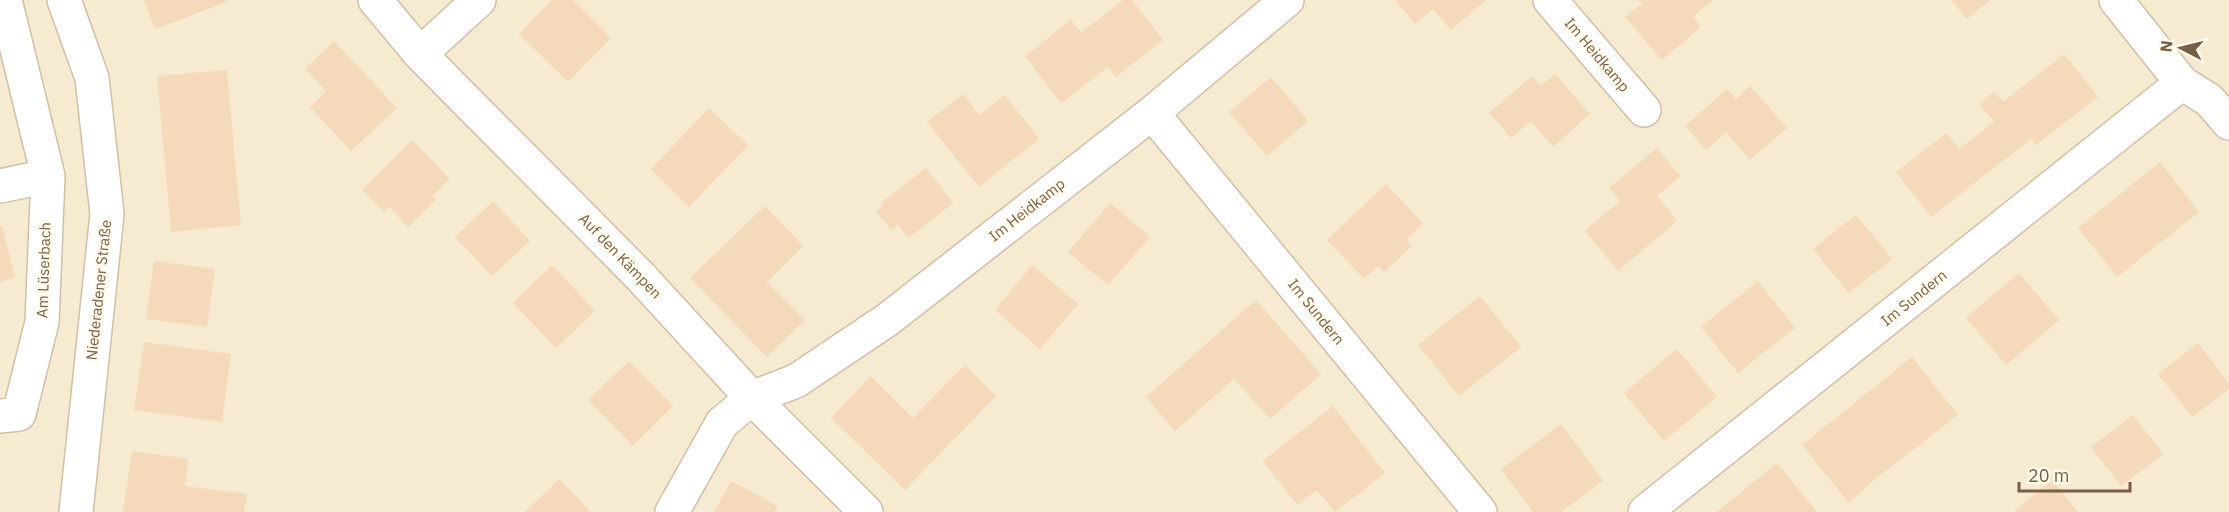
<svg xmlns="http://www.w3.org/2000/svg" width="2229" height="512" font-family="'IBM Plex Sans',sans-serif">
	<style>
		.residential { fill: #f6ead1 }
		.building { fill: #f4d9ba }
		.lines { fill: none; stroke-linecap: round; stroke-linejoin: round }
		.minor-casing { stroke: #d0bfa9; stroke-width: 36 }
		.minor { stroke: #fff; stroke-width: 33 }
		.labels { text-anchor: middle; stroke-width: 4.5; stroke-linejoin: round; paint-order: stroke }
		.street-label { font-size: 15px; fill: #775f48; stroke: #fffaeb }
	</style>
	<rect width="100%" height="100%" fill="#fdf7e4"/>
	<!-- residential -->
	<path class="residential" d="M 0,0 L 2229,0 L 2229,512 L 0,512 Z"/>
	<!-- building -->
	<path class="building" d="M 144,0 L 226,0 L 227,2 L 155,29 Z
		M 552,0 L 573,0 L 611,38 L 568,82 L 519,34 Z
		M 1123,0 L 1132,0 L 1163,40 L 1116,77 L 1108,67 L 1061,103 L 1025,56 L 1071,20 L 1081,33 Z
		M 1395,0 L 1486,0 L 1451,30 L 1433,9 L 1415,24 Z
		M 1639,0 L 1713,0 L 1693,17 L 1701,27 L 1662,60 L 1625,17 L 1642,4 Z
		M 1951,0 L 1990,0 L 1967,19 Z
		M 334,41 L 397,108 L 351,151 L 310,107 L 326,91 L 305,69 Z
		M 2064,54 L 2098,97 L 2036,145 L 2031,139 L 1931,217 L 1896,172 L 1947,133 L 1959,149 L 1994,122 L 1979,104 L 1994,92 L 2003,102 Z
		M 227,70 L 241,225 L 171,232 L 157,76 Z
		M 1555,74 L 1590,114 L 1553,147 L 1531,121 L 1511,138 L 1489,113 L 1532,76 L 1540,86 Z
		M 1271,77 L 1308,121 L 1267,156 L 1229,112 Z
		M 1750,86 L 1787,128 L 1750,160 L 1726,132 L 1706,150 L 1685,126 L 1727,89 L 1736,99 Z
		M 963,94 L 979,115 L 1005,95 L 1039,139 L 979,187 L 927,122 Z
		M 709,108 L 748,145 L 689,207 L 651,169 Z
		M 412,140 L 450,179 L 432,196 L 436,199 L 408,227 L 389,207 L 384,212 L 362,190 Z
		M 1657,148 L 1680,176 L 1657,196 L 1677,221 L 1618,271 L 1585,231 L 1620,201 L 1609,188 Z
		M 2160,162 L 2199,212 L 2117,277 L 2078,228 Z
		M 926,168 L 953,203 L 908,238 L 898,225 L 891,230 L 876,211 L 882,207 L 881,203 Z
		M 1386,184 L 1423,223 L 1406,240 L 1412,246 L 1384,272 L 1378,266 L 1364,279 L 1327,240 Z
		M 493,201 L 530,241 L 492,276 L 455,237 Z
		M 1110,203 L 1150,237 L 1108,285 L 1068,252 Z
		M 765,206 L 803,246 L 767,282 L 805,320 L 767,357 L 690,278 Z
		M 1856,215 L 1892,259 L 1849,293 L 1813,249 Z
		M 0,226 L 2,226 L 15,278 L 0,282 Z
		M 154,261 L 215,269 L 207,327 L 146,319 Z
		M 552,265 L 595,311 L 556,348 L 513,303 Z
		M 1032,265 L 1078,304 L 1040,349 L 995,310 Z
		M 2019,273 L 2059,320 L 2006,365 L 1966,318 Z
		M 1758,281 L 1795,328 L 1738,373 L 1701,327 Z
		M 1480,296 L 1521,347 L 1459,396 L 1418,345 Z
		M 1256,300 L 1321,374 L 1270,419 L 1234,379 L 1175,431 L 1146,397 Z
		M 144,342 L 231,354 L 222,422 L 134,410 Z
		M 2198,343 L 2229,384 L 2229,389 L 2192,417 L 2158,374 Z
		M 1677,349 L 1717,397 L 1664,441 L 1624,393 Z
		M 1912,357 L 1958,415 L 1875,479 L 1849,503 L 1802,445 Z
		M 629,361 L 673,406 L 633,446 L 588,400 Z
		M 965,365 L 996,396 L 905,490 L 831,418 L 871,376 L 913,418 Z
		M 1333,406 L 1385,473 L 1335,512 L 1317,490 L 1297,505 L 1263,461 Z
		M 2133,415 L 2163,454 L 2121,486 L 2091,447 Z
		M 1561,424 L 1603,481 L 1561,512 L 1533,512 L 1501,469 Z
		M 132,451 L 188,459 L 185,486 L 247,494 L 244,512 L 123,512 Z
		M 1777,463 L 1817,512 L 1717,512 Z
		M 559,479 L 591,512 L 525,512 Z
		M 2053,480 L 2078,512 L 2017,512 L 2015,510 Z
		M 731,481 L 778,506 L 774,512 L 714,512 Z"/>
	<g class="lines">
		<defs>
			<path id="minor" d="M 64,0 L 92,78 L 107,214 L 76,512
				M 375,0 L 420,54 L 640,276 L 752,398 L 866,512
				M 1550,0 L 1644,110
				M 2116,0 L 2182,83 L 2209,100 L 2229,123
				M 420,54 L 479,0
				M 1152,113 L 1480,512
				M 0,186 L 48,176 L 5,0
				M 0,416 L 19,414 L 42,322 L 48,176
				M 672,512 L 722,423 L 752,398 L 796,381 L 887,320 L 1152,113 L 1287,0
				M 1645,512 L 2182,83"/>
		</defs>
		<!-- minor casing -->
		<use href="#minor" class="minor-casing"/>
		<!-- minor -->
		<use href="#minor" class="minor"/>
	</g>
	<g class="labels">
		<!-- street labels -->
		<g class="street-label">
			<text transform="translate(1597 55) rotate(50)" y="5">Im Heidkamp</text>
			<text transform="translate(1027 210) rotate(-38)" y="5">Im Heidkamp</text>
			<text transform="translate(620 256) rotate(46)" y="5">Auf den Kämpen</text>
			<text transform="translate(44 270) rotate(-88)" y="5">Am Lüserbach</text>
			<text transform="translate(99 290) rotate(-84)" y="5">Niederadener Straße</text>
			<text transform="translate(1914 298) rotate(-39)" y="5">Im Sundern</text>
			<text transform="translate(1316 312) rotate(51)" y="5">Im Sundern</text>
		</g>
	</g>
	<!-- north arrow -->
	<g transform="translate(2181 48) rotate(277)" stroke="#fffaeb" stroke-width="4.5" paint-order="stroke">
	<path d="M0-4.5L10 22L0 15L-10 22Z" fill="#775f48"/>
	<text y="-9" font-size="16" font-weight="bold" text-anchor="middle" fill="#775f48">N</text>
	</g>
	<!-- scale -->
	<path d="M2019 482v9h111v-9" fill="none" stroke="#775f48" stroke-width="3"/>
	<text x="2028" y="482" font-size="18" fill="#775f48" stroke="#fffaeb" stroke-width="4.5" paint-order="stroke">20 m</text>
</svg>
